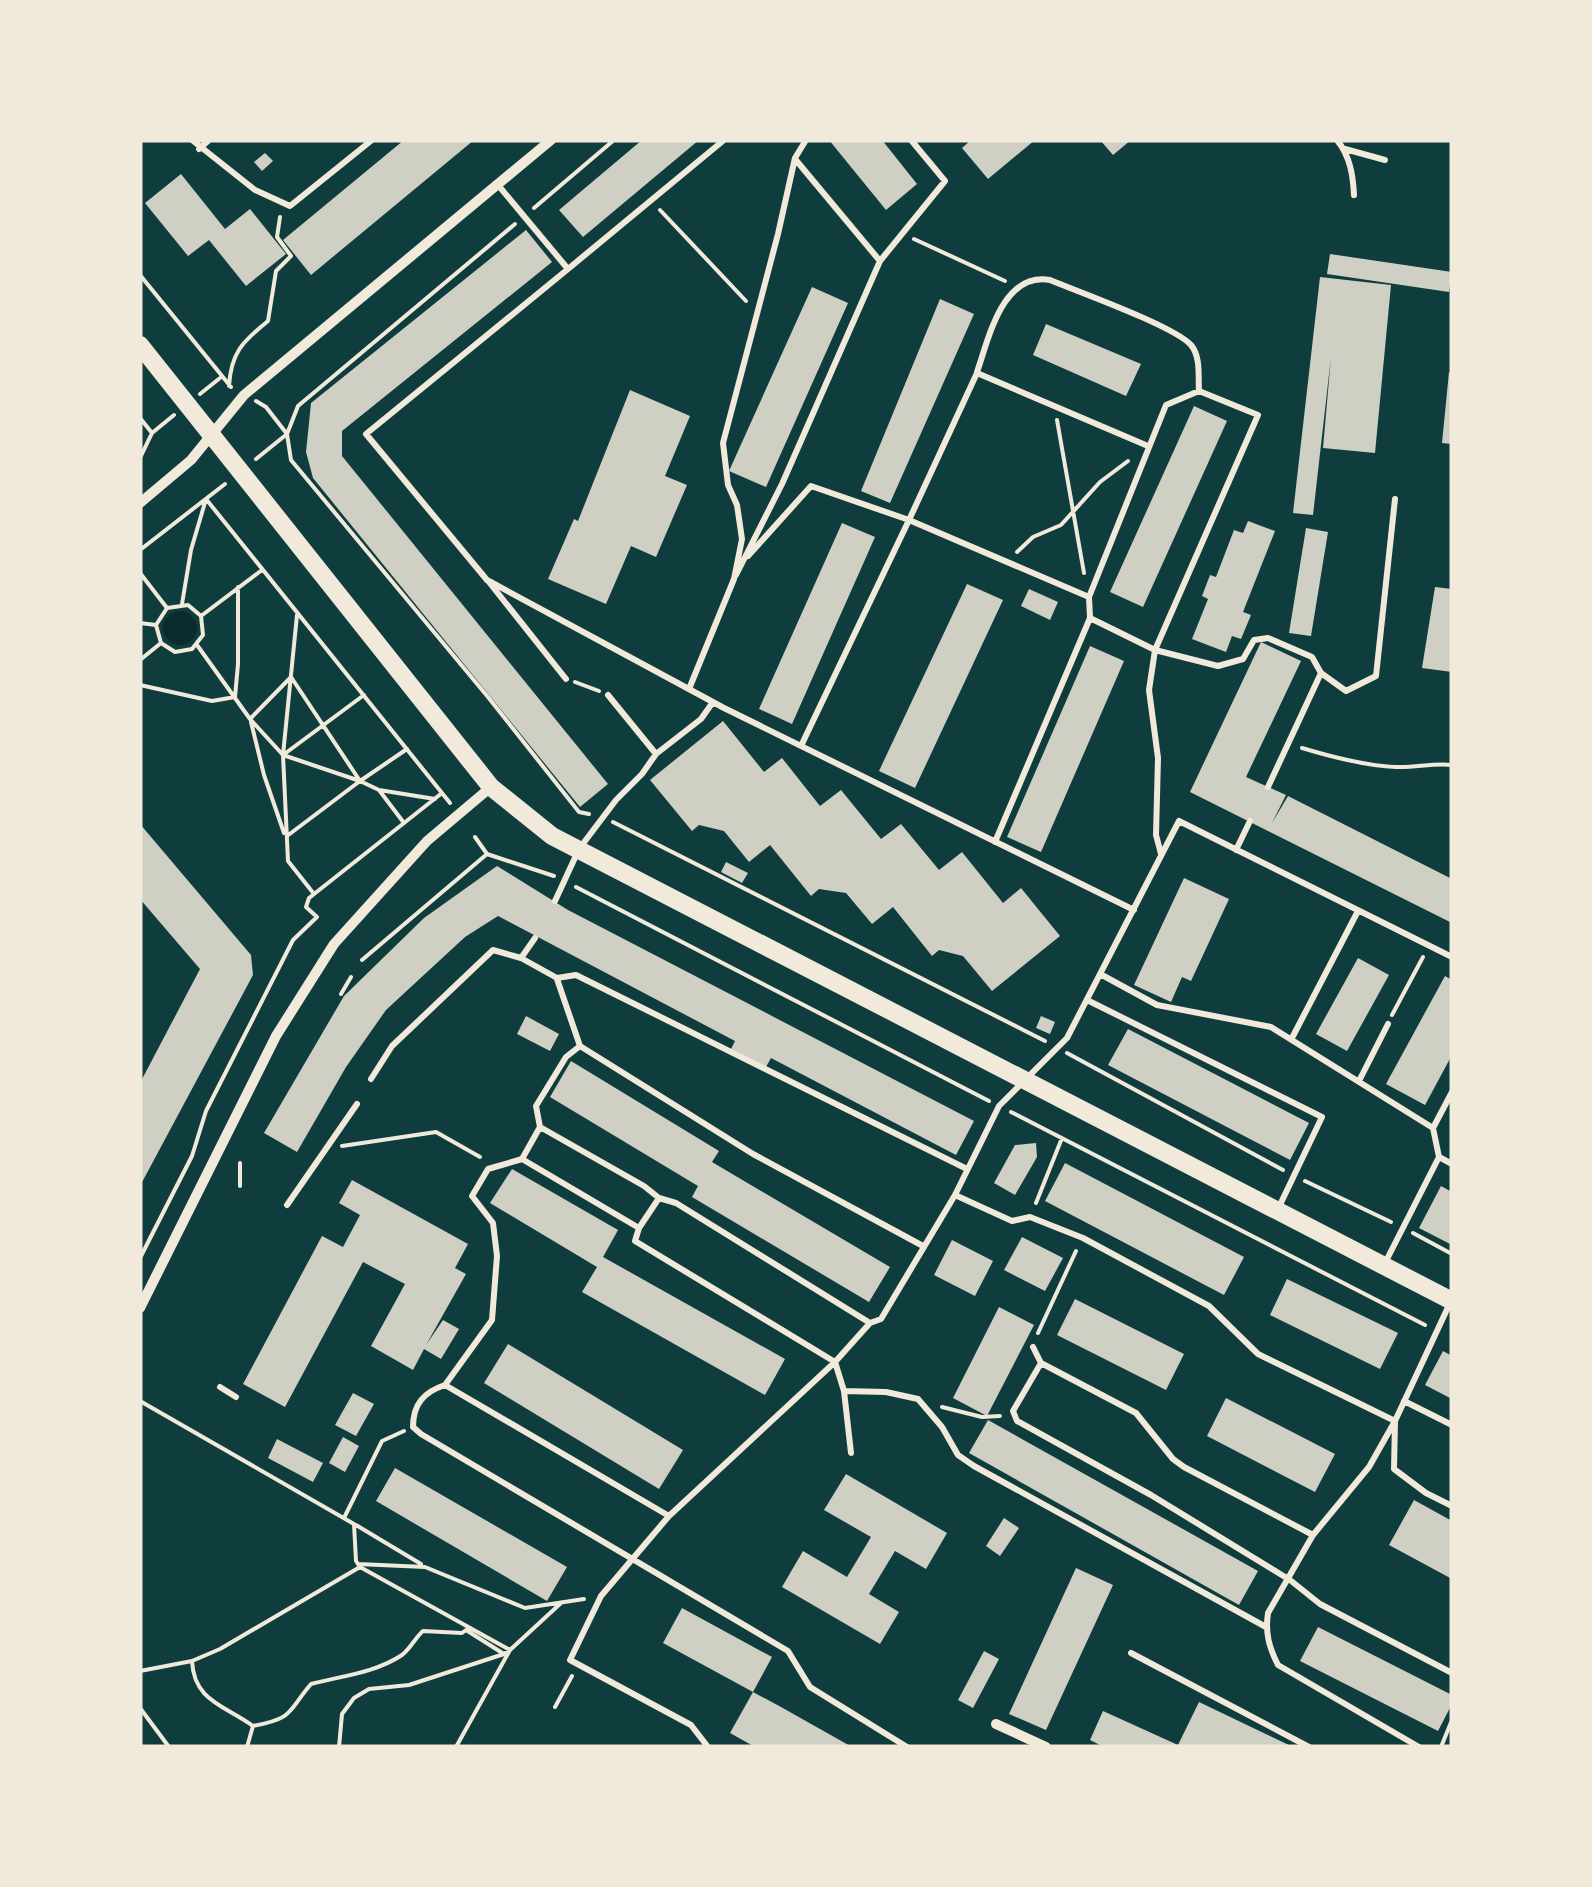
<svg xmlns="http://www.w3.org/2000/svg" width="1592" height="1887" font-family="Spectral,serif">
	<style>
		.water { fill: #0a2a2b }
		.building { fill: #cfcfc3 }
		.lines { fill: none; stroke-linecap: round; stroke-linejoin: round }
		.path { stroke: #f1e9da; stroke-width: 4 }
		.service { stroke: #f1e9da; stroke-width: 6 }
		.minor { stroke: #f1e9da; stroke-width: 10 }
		.secondary { stroke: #f1e9da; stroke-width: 18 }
	</style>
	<rect width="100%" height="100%" fill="#0f3d3e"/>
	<!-- water -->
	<path class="water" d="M163 628a17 17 0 1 1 34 0a17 17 0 1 1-34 0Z"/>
	<!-- building -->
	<path class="building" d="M 404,140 L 474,140 L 311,275 L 283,240 Z
		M 642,140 L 699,140 L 583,237 L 559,210 Z
		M 829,140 L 882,140 L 917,184 L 886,210 Z
		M 971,140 L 1035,140 L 988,179 L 962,148 Z
		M 1100,140 L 1131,140 L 1113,155 Z
		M 265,153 L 273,161 L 262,171 L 254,162 Z
		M 181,174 L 225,229 L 250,209 L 286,254 L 246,286 L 209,240 L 188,256 L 145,203 Z
		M 526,230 L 552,262 L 342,431 L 342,456 L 608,784 L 580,807 L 313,478 L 306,452 L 311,403 Z
		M 1330,254 L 1452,272 L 1449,292 L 1327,274 Z
		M 1320,277 L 1391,285 L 1375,453 L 1323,448 L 1331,357 L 1313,515 L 1293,513 Z
		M 812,287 L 848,303 L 766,487 L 729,471 Z
		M 940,299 L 974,314 L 890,503 L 861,491 Z
		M 1046,324 L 1141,364 L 1126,396 L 1033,355 Z
		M 1449,372 L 1452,372 L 1452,444 L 1442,443 Z
		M 630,390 L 690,416 L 665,476 L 687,485 L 656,557 L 631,546 L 606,604 L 548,579 L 574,519 L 578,521 Z
		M 1194,406 L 1227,421 L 1143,607 L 1110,592 Z
		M 1248,521 L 1275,531 L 1243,612 L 1251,615 L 1241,639 L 1232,636 L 1226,652 L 1192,639 L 1208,599 L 1202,596 L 1210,575 L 1216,577 L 1234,530 L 1243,533 Z
		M 842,523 L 875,537 L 792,724 L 759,709 Z
		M 1306,528 L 1328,532 L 1311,636 L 1289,633 Z
		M 967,584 L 1003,600 L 915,788 L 879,771 Z
		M 1435,587 L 1452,589 L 1452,672 L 1422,668 Z
		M 1029,589 L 1058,602 L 1050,620 L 1021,606 Z
		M 1261,642 L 1301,661 L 1246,777 L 1286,795 L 1272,823 L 1288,796 L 1452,879 L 1452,923 L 1190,792 Z
		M 1090,646 L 1124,661 L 1041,852 L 1007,837 Z
		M 723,721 L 764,772 L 782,758 L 820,806 L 841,790 L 881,839 L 901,824 L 939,870 L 962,852 L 1003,903 L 1021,888 L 1060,936 L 992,991 L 963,956 L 939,950 L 932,956 L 893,907 L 872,924 L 846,893 L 819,889 L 811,896 L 770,845 L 749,862 L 724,831 L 699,825 L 692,831 L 650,780 Z
		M 140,824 L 251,955 L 253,975 L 140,1186 L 140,1083 L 200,969 L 140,899 Z
		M 726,862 L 748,873 L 742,883 L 721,872 Z
		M 497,866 L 568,910 L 974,1121 L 956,1155 L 771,1058 L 766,1067 L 731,1049 L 735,1041 L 498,916 L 465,937 L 386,1010 L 346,1067 L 297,1152 L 264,1133 L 344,996 L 424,918 Z
		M 1184,878 L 1229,899 L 1191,981 L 1182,977 L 1171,1002 L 1134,985 Z
		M 1358,958 L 1389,975 L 1347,1051 L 1316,1034 Z
		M 1445,976 L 1452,980 L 1452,1055 L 1425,1105 L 1386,1084 Z
		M 526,1016 L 559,1034 L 550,1051 L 517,1034 Z
		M 1041,1016 L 1055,1022 L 1050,1034 L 1036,1028 Z
		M 1128,1029 L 1309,1123 L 1290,1160 L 1108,1065 Z
		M 571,1061 L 719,1151 L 712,1162 L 890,1267 L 869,1302 L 692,1197 L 698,1186 L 550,1097 Z
		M 1036,1143 L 1037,1157 L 1015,1195 L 994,1183 L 1015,1145 Z
		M 1065,1163 L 1244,1257 L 1224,1295 L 1045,1201 Z
		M 512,1169 L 618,1230 L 603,1257 L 785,1359 L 765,1395 L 582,1292 L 597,1267 L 490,1203 Z
		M 352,1180 L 468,1244 L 455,1268 L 466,1274 L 426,1345 L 443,1320 L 459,1329 L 441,1359 L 424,1349 L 413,1370 L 371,1346 L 405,1284 L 363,1262 L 285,1407 L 243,1384 L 322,1236 L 343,1247 L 360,1215 L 339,1203 Z
		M 1441,1186 L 1452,1192 L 1452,1245 L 1419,1228 Z
		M 1022,1237 L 1063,1258 L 1045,1291 L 1004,1270 Z
		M 952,1240 L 993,1261 L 975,1296 L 934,1275 Z
		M 1287,1279 L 1398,1333 L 1380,1369 L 1270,1315 Z
		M 1075,1299 L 1184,1354 L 1166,1390 L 1057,1335 Z
		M 999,1307 L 1034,1325 L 987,1416 L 953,1398 Z
		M 508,1344 L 683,1450 L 659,1489 L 484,1383 Z
		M 1443,1351 L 1452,1356 L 1452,1399 L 1425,1385 Z
		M 353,1393 L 374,1404 L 356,1436 L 335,1425 Z
		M 1226,1398 L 1335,1454 L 1315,1492 L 1207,1436 Z
		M 988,1420 L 1258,1571 L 1239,1605 L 969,1453 Z
		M 343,1437 L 359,1446 L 345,1472 L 329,1463 Z
		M 277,1439 L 323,1463 L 313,1482 L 268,1458 Z
		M 395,1468 L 567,1567 L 547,1601 L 376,1501 Z
		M 846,1474 L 947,1533 L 926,1569 L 895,1551 L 869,1594 L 899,1612 L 880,1644 L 782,1587 L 803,1551 L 847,1577 L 871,1537 L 824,1510 Z
		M 1414,1500 L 1452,1521 L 1452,1579 L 1389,1545 Z
		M 1004,1518 L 1019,1528 L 1000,1556 L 986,1546 Z
		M 1076,1568 L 1113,1585 L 1046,1730 L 1009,1714 Z
		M 682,1608 L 772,1657 L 753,1692 L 663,1643 Z
		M 1318,1627 L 1452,1695 L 1452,1704 L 1438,1731 L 1300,1661 Z
		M 984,1651 L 999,1659 L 973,1708 L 958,1700 Z
		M 753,1692 L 781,1707 L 852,1747 L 755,1747 L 730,1733 Z
		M 1199,1702 L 1293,1747 L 1104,1747 L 1090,1740 L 1103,1711 L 1178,1745 Z"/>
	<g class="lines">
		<!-- path -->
		<path class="path" d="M 534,208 L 614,140
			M 660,210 L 746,301
			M 515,224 L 298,406 L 287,434 L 291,460 L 488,697 L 579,812 L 589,814
			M 914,239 L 1005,281
			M 140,275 L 231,387
			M 229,386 C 231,353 242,342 268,321 L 276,271 L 291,256 L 277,237 L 280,217
			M 200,394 L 220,378
			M 256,401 L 266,407 L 287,434
			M 140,418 L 152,433
			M 1057,420 L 1084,573
			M 140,458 L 152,433 L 174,415
			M 256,459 L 287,434
			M 206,499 L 450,803
			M 140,550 L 225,484
			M 1017,552 L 1033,537 L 1061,525 L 1100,482 L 1128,461
			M 140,573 L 167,608
			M 182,604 L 191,550 L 206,499
			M 140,623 L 156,625
			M 161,643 L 156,625 L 167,608 L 188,605 L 201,616
			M 197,645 L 250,719 L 283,755
			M 140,660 L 161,643 L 175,652 L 192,649 L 203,635 L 201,616 L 262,570
			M 575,682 L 599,691
			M 140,685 L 212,701 L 235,697
			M 235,697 L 238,664 L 238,587
			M 250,719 L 291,677 L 360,781
			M 251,722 L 264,775 L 284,833
			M 1302,748 C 1332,757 1365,766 1396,767 C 1415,768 1432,763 1452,765
			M 283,755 L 297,615
			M 283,755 L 364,695
			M 379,790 L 360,781 L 407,749
			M 613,822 L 1045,1041
			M 404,823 L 379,790 L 435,799
			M 287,836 L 360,781
			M 487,854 L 554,876
			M 576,887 L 989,1101
			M 314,894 L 288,861 L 283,755 L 360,781
			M 362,960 L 487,854 L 475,837
			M 341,994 L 351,977
			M 1392,1015 L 1423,957
			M 1067,1053 L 1283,1170
			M 1011,1112 L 1425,1325
			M 342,1146 L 436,1132 L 480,1157
			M 240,1163 L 240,1186
			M 1305,1181 L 1391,1222
			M 1036,1203 L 1062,1138
			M 1413,1233 L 1452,1254
			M 140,1258 L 192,1156 L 206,1111 L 293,940 L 317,917 L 306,907 L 309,898 L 442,793
			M 1038,1333 L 1076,1251
			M 140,1401 L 354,1524 L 356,1561 L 360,1567 L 510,1650
			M 942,1407 L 982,1417 L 1000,1416
			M 344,1518 L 382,1441 L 404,1431
			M 356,1525 L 421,1564
			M 358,1564 L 425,1567 L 525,1608 L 584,1599
			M 192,1661 C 194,1701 224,1705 253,1726 L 247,1747
			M 140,1671 L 192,1661 L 220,1649 L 360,1567
			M 555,1707 L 572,1676
			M 140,1708 L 169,1747
			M 253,1726 C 295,1718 287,1712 311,1684 C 341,1676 375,1673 402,1655 C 411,1648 415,1638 423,1631 L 462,1633 L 466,1630 L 504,1654 L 510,1650
			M 339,1747 L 342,1714 L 354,1698 L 369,1689 L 409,1685 L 504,1654
			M 456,1747 L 510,1650 L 561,1603
			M 1441,1747 L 1452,1720"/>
		<!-- service -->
		<path class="service" d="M 192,140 L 255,190 L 290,206 L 372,140
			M 1337,140 C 1350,156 1353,175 1354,195
			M 199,149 L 209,140
			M 1345,149 L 1385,160
			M 498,185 L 568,269 L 366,434 L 487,580 L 724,708 L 1134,910
			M 880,261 L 945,181 L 911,140
			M 568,269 L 724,140
			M 977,372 C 989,338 1002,272 1050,280 C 1079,292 1174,326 1191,345 C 1201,357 1198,376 1199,391
			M 748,556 L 811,486 L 909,520 L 977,373 L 1148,446
			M 736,575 L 782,484 L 880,261 L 795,159
			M 489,582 L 566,679
			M 1090,618 L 1155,650 L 1218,666 L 1243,659 L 1254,640 L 1268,638 L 1312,657 L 1321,673 L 1346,691 L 1376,676 L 1395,499
			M 689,689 L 734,579 L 742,539 L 737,505 L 728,485 L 723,443 L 778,234 L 795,158 L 806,140
			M 608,695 L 656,754
			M 801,746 L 909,520 L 1089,597
			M 1268,787 L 1321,673
			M 995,842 L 1090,618 L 1089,597 L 1166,405 L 1199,391 L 1258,415 L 1155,650 L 1149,690 L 1158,758 L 1156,835 L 1161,854
			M 1236,850 L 1250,821
			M 555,901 L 579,849 L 616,800 L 642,774 L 656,754 L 701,719 L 713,702
			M 521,958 L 535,938
			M 1102,975 L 1157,1005 L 1271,1027 L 1433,1128
			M 557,979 L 580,1046 L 753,1154 L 923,1246
			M 1089,1001 L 1322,1117 L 1278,1209
			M 1292,1038 L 1358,911
			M 580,1046 L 566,1057 L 536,1106 L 540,1127 L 522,1159 L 639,1228
			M 371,1079 L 392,1046 L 493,950 L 521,958 L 557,978 L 576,975 L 967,1169
			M 1359,1081 L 1388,1024
			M 540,1127 L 644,1186 L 659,1198
			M 1439,1157 L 1433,1128 L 1452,1092
			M 522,1159 L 488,1169 L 472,1196 L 493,1223 L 497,1256 L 492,1320 L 445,1385 L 669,1516
			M 955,1195 L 1012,1221 L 1030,1217 L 1083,1238 L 1209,1306 L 1258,1354 L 1395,1421 L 1394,1469 L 1426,1493 L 1452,1506
			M 287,1205 L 357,1104
			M 1385,1263 L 1439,1157 L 1452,1164
			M 1033,1347 L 1041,1363 L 1013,1411 L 1017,1421 L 1151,1495 L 1290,1580 L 1320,1604 L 1452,1673
			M 1041,1363 L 1136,1413 L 1173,1459 L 1184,1467 L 1313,1535
			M 445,1385 C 424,1392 413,1404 413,1427 L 421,1434 L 788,1651 L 810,1687 L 907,1747
			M 220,1387 L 236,1397
			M 844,1391 L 886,1392 L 918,1399 L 942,1427 L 958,1455 L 974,1466 L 1266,1627
			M 1404,1401 L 1452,1425
			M 851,1453 L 844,1391 L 835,1362 L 635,1241 L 639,1228 L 659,1198 L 676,1203 L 870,1323
			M 1131,1653 L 1309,1747
			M 708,1747 L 691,1725 L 570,1660 L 601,1596 L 669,1516 L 835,1362 L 870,1323 L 881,1319 L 955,1195 L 999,1106 L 1067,1038 L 1179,821 L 1452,957
			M 1419,1747 L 1278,1665 C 1269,1647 1265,1633 1268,1613 L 1313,1535 L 1369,1467 L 1395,1421 L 1450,1303"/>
		<!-- minor -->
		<path class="minor" d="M 140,503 L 191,460 L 244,395 L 551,140
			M 140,1308 L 276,1036 L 334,944 L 427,841 L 491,787
			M 996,1724 L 1046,1747"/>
		<!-- secondary -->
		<path class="secondary" d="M 140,345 L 491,787 L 552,836 L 1452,1301"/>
	</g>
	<!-- border -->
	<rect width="1592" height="1887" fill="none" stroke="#f1e9da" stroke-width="285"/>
</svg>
